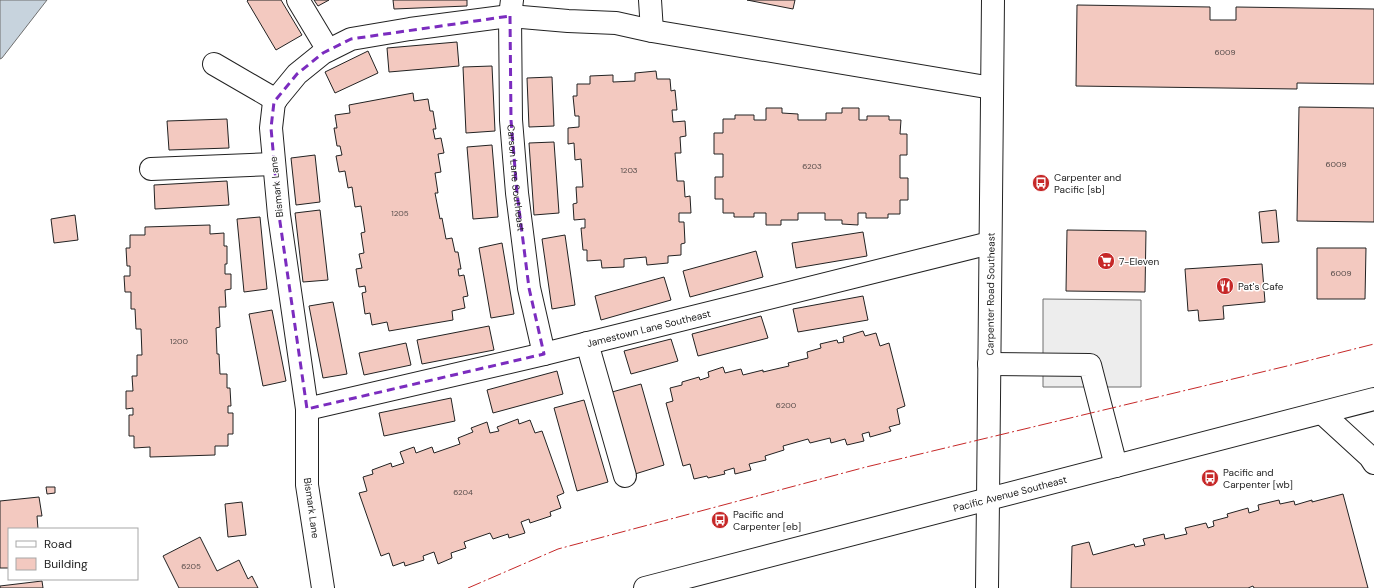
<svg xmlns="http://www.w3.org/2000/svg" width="1374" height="588" font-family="'DM Sans',sans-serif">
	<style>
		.parking { fill: #ededed; stroke: #6f6f6f }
		.water { fill: #c7d3dd; stroke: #6f6f6f }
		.building { fill: #f3c9c0; stroke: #222 }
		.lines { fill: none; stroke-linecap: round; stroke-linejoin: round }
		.minor-casing { stroke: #222; stroke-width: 24 }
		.major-casing { stroke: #222; stroke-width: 24 }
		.minor { stroke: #fff; stroke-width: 22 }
		.major { stroke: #fff; stroke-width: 22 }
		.power { stroke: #c62828; stroke-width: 1; stroke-dasharray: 14 3 2 3; stroke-linecap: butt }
		.marked { fill: none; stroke: #7b2cbf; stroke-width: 3; stroke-dasharray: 8 5; stroke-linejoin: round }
		.labels { text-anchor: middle; stroke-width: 3; stroke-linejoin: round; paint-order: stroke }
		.number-label { font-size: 8px; fill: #564c4a }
		.poi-label { font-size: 10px; fill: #222; stroke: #fff; text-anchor: start }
		.street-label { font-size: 10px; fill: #222; stroke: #fff }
	</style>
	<rect width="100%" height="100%" fill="#fff"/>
	<!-- parking -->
	<path class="parking" d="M 1043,299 L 1141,300 L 1141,387 L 1043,387 Z"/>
	<!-- water -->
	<path class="water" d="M 0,0 L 47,0 L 2,58 L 0,59 Z"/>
	<!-- building -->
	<path class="building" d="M 248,0 L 281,0 L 302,35 L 276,50 L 247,1 Z
		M 314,0 L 329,0 L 318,6 Z
		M 393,0 L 467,0 L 467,6 L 394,9 Z
		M 747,0 L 795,0 L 793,9 Z
		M 1077,5 L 1210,7 L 1210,20 L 1236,20 L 1236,7 L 1374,9 L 1374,84 L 1297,83 L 1297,89 L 1076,86 Z
		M 457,42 L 459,66 L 389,72 L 387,48 Z
		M 368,51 L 378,73 L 335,93 L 325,72 Z
		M 492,66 L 495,131 L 466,133 L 463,67 Z
		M 656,71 L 657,79 L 670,79 L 671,91 L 675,90 L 677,110 L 672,110 L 673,122 L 685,121 L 686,136 L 680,137 L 681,153 L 675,153 L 677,181 L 684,181 L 685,197 L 690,196 L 691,213 L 679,213 L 679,222 L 684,222 L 685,243 L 681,244 L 681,255 L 668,256 L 668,263 L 647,265 L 646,257 L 624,259 L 624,267 L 602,268 L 601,260 L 587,261 L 587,250 L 583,250 L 581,228 L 585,228 L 585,219 L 574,220 L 573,204 L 577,203 L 576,187 L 583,187 L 581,159 L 575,160 L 574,143 L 568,144 L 568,128 L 579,127 L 579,116 L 575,116 L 573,96 L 577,96 L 577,84 L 590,84 L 590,76 L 613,75 L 613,82 L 635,81 L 635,73 Z
		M 552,77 L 554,126 L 529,127 L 527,78 Z
		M 413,93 L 414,101 L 428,99 L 430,111 L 433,111 L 436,129 L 433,129 L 435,139 L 441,138 L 444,153 L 438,154 L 441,172 L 435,173 L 438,193 L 435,193 L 440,219 L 442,218 L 446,239 L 452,238 L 455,252 L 458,252 L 461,269 L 458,269 L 459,276 L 464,275 L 468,296 L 463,297 L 465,308 L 452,311 L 453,320 L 389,331 L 387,322 L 372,325 L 370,313 L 365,314 L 362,293 L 366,292 L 365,286 L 359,287 L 356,269 L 362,268 L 359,254 L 364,253 L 361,233 L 365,232 L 361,206 L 355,207 L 352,187 L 348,188 L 345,171 L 339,172 L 336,156 L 342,155 L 340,146 L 337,146 L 334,128 L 337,128 L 335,115 L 350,113 L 349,105 Z
		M 1299,107 L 1374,108 L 1374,222 L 1297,221 Z
		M 766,108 L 782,108 L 782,113 L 798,114 L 798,120 L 826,120 L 826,113 L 842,113 L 842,108 L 859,108 L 859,120 L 867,120 L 867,116 L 889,116 L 889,120 L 901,120 L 900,134 L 907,134 L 907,155 L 900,155 L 900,178 L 908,178 L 908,200 L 900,200 L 900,214 L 888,214 L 888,218 L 866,218 L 866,213 L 858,213 L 858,225 L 842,224 L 842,220 L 825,220 L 825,213 L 798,213 L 798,220 L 781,220 L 781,225 L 766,225 L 766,213 L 754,213 L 754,217 L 734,217 L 734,213 L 723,213 L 723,199 L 715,199 L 715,177 L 723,177 L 723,154 L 714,154 L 714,133 L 723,133 L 723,119 L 735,119 L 735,115 L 754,115 L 754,120 L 766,120 Z
		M 227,119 L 229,148 L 169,150 L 167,121 Z
		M 554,142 L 559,213 L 534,215 L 529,143 Z
		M 492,145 L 498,217 L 473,219 L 467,147 Z
		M 315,155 L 320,202 L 296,205 L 291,158 Z
		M 227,181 L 229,205 L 155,209 L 154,185 Z
		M 320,210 L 328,280 L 303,282 L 295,213 Z
		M 1276,210 L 1279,242 L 1262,243 L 1259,212 Z
		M 75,215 L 78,240 L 54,243 L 51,219 Z
		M 260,217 L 267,289 L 244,292 L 237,219 Z
		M 210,225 L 210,234 L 224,233 L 224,246 L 227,246 L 227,264 L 225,264 L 225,274 L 231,274 L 231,289 L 225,290 L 226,307 L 219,307 L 220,327 L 216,328 L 217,354 L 219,354 L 220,374 L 227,374 L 227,388 L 230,388 L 231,406 L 228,406 L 228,413 L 233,413 L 233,434 L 228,434 L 228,446 L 215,446 L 215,455 L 150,457 L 150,447 L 134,448 L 134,436 L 129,436 L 129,415 L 133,415 L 133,408 L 126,409 L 126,391 L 133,391 L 132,376 L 137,376 L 137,355 L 142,355 L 141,329 L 136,329 L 135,309 L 131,309 L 131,292 L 125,292 L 124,276 L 130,276 L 130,266 L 127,266 L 126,248 L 130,248 L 130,235 L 145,235 L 145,227 Z
		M 1067,230 L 1146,231 L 1145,292 L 1066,291 Z
		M 863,232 L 867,256 L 796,268 L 792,243 Z
		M 565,235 L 575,305 L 552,309 L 542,239 Z
		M 502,243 L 514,314 L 491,318 L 479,248 Z
		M 1317,248 L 1366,248 L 1365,299 L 1317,299 Z
		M 756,251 L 763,277 L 690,297 L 683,271 Z
		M 1262,264 L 1265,302 L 1223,306 L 1224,319 L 1199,321 L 1198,310 L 1188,311 L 1185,269 Z
		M 664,277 L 671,300 L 601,320 L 595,296 Z
		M 863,296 L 868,320 L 798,332 L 793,309 Z
		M 333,302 L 347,374 L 323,378 L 309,306 Z
		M 272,310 L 286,381 L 263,386 L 249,314 Z
		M 761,316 L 768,338 L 698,356 L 692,334 Z
		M 489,326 L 494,350 L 422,364 L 417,340 Z
		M 863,331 L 865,336 L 876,333 L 880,346 L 889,343 L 905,406 L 897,409 L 900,424 L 889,427 L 891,431 L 870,437 L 869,432 L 862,434 L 864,441 L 847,445 L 845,439 L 831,443 L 830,438 L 810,443 L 808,439 L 783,446 L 784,450 L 765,456 L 766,460 L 749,464 L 751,470 L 735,474 L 734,468 L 724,471 L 725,474 L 708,478 L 707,476 L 694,479 L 690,464 L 683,466 L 666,403 L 673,401 L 670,388 L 682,385 L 682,382 L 699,377 L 700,380 L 709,377 L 708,372 L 723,367 L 725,373 L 741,369 L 743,375 L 763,370 L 763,372 L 789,366 L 788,363 L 808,358 L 807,352 L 821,348 L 820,344 L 837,340 L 838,343 L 844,342 L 843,337 Z
		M 671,339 L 678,361 L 631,374 L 624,351 Z
		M 406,343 L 411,365 L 364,375 L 359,353 Z
		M 557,371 L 563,394 L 493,413 L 487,390 Z
		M 641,384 L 664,465 L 635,474 L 612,392 Z
		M 451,398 L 455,421 L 384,436 L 379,413 Z
		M 584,400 L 608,482 L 577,491 L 554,408 Z
		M 518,419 L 519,424 L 530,420 L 535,433 L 542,431 L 564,493 L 557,496 L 561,508 L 550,512 L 551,516 L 530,523 L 529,519 L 521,522 L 525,533 L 509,538 L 508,534 L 493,539 L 490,533 L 464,542 L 466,548 L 451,553 L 452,558 L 438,564 L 434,552 L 423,556 L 424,560 L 405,566 L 404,562 L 393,566 L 389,553 L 381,556 L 359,493 L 367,491 L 363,477 L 373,474 L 372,470 L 391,463 L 392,467 L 404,463 L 400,452 L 414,447 L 416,453 L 432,447 L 434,453 L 460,444 L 458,438 L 473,432 L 471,428 L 487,422 L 490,433 L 499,431 L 497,427 Z
		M 46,487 L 55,487 L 55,493 L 47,494 Z
		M 1343,494 L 1368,588 L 1254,588 L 1253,586 L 1248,588 L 1071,588 L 1072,546 L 1089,542 L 1093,555 L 1134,544 L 1135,547 L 1145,545 L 1143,539 L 1164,534 L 1165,539 L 1187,534 L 1185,528 L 1206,523 L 1208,528 L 1214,526 L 1213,521 L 1228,517 L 1227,514 L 1248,508 L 1249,513 L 1259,510 L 1258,505 L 1279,500 L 1280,504 L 1294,501 L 1295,505 L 1312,500 L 1312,502 Z
		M 39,497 L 42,516 L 37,516 L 38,529 L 9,529 L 9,568 L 0,568 L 0,501 Z
		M 242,502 L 246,535 L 228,537 L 225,504 Z
		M 200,537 L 217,571 L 239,560 L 248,579 L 252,576 L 258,588 L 179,588 L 163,556 Z
		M 42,581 L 43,588 L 0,588 L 0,586 Z"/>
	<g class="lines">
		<defs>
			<g id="minor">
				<path d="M 298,0 L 328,50"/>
				<path id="s1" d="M 512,0 L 510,16 L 511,120 L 517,193 L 529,288 L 544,354"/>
				<path d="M 650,0 L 652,31"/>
				<path d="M 214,64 L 276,100"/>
				<path d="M 151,169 L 274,164"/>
				<path d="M 587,343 L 625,476"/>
				<path d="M 989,364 L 1090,365 L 1116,466"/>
				<path id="s2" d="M 307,409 L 544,354 L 990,243"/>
				<path d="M 1322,413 L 1370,457 L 1374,463"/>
				<path id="s3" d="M 988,499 L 993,0"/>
				<path d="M 323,588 L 307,485 L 307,409 L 279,215 L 271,128 L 274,102 L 297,74 L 323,53 L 351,39 L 410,29 L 510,16 L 568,21 L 616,23 L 652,31 L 992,88"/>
			</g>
			<g id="major">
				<path id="s4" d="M 645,588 L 1374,399"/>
				<path d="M 987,588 L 988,499"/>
			</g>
		</defs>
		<!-- minor casing -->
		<use href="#minor" class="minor-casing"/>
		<!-- major casing -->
		<use href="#major" class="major-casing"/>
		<!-- minor -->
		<use href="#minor" class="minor"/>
		<!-- major -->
		<use href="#major" class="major"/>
		<!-- power -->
		<path class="power" d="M 468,588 L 558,549 L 866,467 L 1287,366 L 1374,344"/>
	</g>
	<!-- marked area -->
	<path class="marked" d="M 510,16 L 511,120 L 517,193 L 529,288 L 544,354 L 307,409 L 279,215 L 271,128 L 274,102 L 297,74 L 323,53 L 351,39 Z"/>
	<!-- icons -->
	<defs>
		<symbol id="bus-disc" viewBox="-11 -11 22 22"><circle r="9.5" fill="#c62828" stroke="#fff"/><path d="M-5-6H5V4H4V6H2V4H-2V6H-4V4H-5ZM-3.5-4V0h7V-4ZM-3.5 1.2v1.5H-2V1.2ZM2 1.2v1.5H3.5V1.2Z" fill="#fff"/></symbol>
		<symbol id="supermarket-disc" viewBox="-11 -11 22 22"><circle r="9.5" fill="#c62828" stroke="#fff"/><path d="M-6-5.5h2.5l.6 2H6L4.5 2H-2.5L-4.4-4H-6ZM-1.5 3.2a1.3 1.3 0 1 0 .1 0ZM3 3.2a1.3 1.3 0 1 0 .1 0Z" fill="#fff"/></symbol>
		<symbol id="restaurant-disc" viewBox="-11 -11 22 22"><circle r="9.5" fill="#c62828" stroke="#fff"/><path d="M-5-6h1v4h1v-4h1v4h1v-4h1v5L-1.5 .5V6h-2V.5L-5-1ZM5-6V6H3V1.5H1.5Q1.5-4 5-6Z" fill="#fff"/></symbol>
	</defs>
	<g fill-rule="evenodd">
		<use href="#bus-disc" x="1031" y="173" width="20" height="20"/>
		<use href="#supermarket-disc" x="1096" y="251" width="20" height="20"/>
		<use href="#restaurant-disc" x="1215" y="276" width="20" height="20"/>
		<use href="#bus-disc" x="1200" y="468" width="20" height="20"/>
		<use href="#bus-disc" x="710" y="510" width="20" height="20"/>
	</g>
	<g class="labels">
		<!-- number labels -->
		<g class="number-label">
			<text x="1225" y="55">6009</text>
			<text x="1336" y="167">6009</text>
			<text x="812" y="169">6203</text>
			<text x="629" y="173">1203</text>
			<text x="400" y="216">1205</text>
			<text x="1341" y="276">6009</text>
			<text x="179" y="344">1200</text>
			<text x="786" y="408">6200</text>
			<text x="463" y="495">6204</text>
			<text x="191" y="569">6205</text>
		</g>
		<!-- poi labels -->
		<g class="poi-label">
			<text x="1054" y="181">Carpenter and<tspan x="1054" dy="12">Pacific [sb]</tspan></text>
			<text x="1119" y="265">7-Eleven</text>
			<text x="1238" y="290">Pat's Cafe</text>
			<text x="1223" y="476">Pacific and<tspan x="1223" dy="12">Carpenter [wb]</tspan></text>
			<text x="733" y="518">Pacific and<tspan x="733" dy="12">Carpenter [eb]</tspan></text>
		</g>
		<!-- street labels -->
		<g class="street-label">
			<text dy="4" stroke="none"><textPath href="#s1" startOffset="178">Carson Lane Southeast</textPath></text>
			<text transform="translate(276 187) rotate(-96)" y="4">Bismark Lane</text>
			<text dy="4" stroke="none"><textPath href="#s3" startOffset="205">Carpenter Road Southeast</textPath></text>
			<text dy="4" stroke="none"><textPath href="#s2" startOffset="351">Jamestown Lane Southeast</textPath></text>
			<text dy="4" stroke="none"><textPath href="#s4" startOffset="377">Pacific Avenue Southeast</textPath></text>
			<text transform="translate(312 508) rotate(82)" y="4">Bismark Lane</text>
		</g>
	</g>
	<!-- legend -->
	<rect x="8" y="528" width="130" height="52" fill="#ffffff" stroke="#a7a7a7"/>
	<rect x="16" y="541" width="20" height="6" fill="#ffffff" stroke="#a7a7a7"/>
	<text x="44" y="548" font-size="12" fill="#222222">Road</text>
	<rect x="16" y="558" width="20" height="12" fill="#f3c9c0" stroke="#a7a7a7"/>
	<text x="44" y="568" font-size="12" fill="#222222">Building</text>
</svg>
